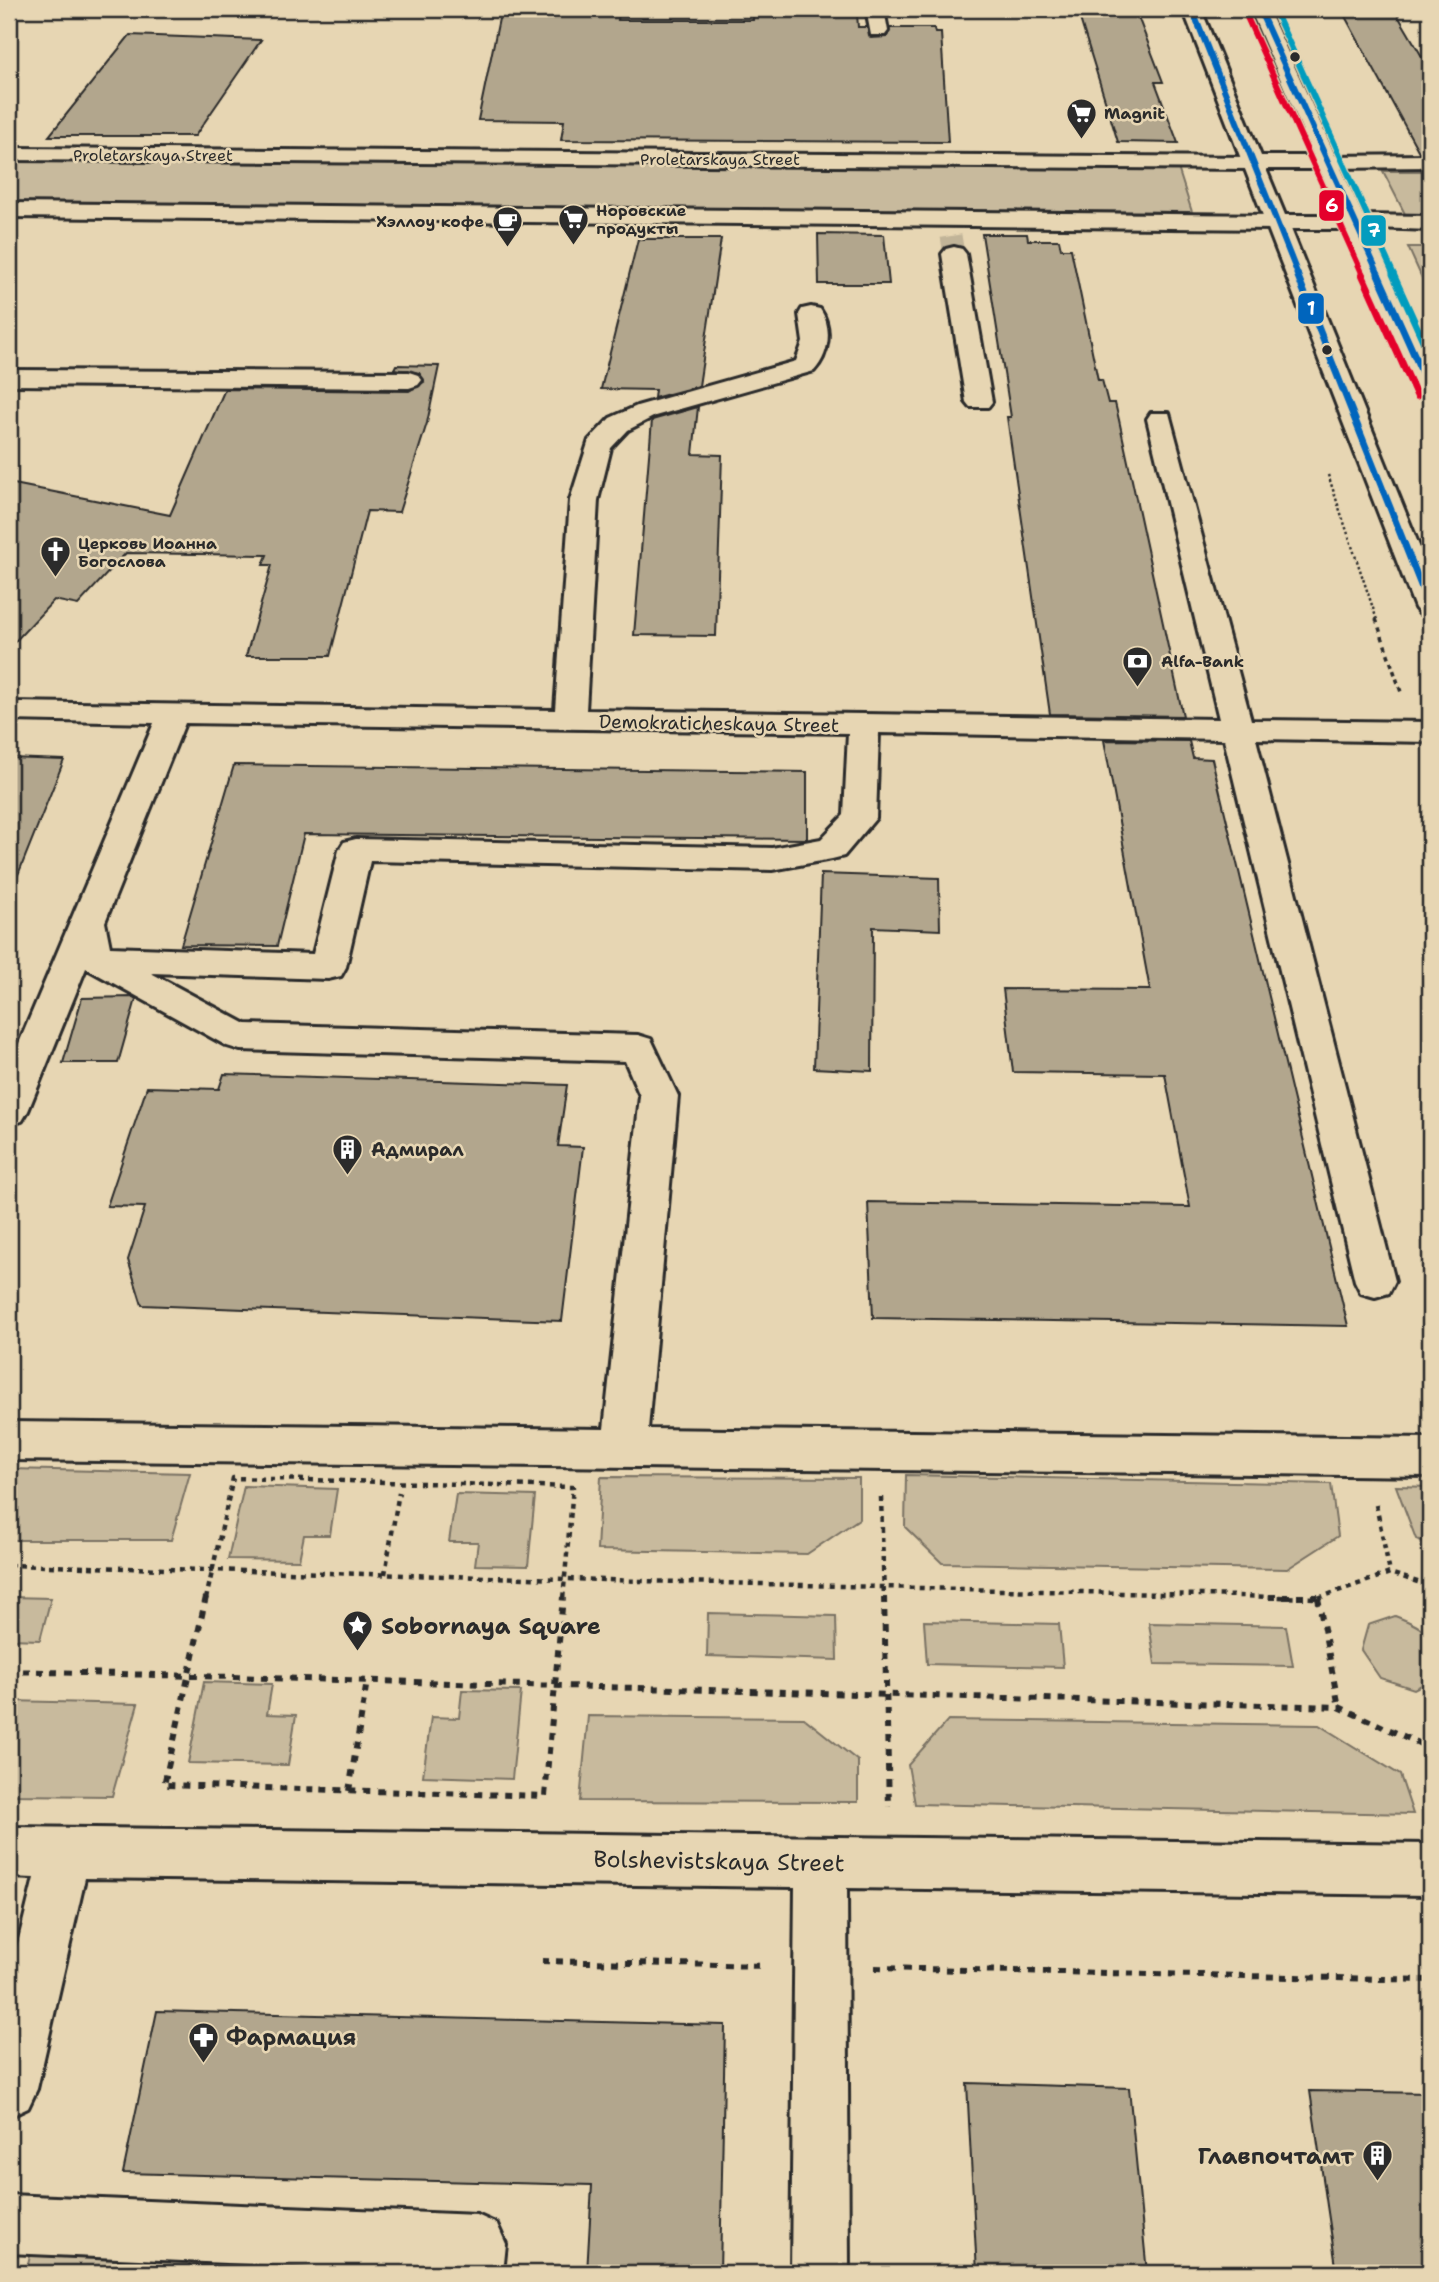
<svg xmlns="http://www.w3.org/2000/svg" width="1439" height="2282" font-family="'Shantell Sans',sans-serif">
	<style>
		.green { fill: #c8ba9d; stroke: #7a7264; stroke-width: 2 }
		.building { fill: #b2a68d; stroke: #2b2b2b; stroke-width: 2 }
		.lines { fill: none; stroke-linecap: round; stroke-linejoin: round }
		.minor-tunnel { stroke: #c1b498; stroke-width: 21; stroke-dasharray: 21 10; stroke-linecap: butt }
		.minor-casing { stroke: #2b2b2b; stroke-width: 6 }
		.major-casing { stroke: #2b2b2b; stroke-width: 6 }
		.path-far3 { stroke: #2b2b2b; stroke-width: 2.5; stroke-dasharray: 2.5 2.5; stroke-linecap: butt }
		.path-far2 { stroke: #2b2b2b; stroke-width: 3.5; stroke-dasharray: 4.5 4.5; stroke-linecap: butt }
		.path-far1 { stroke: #2b2b2b; stroke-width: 4.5; stroke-dasharray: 5 5; stroke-linecap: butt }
		.path { stroke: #2b2b2b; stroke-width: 6; stroke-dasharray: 7 7; stroke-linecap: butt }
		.minor { fill: #e7d6b3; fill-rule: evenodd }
		.major { fill: #e7d6b3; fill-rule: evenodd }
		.bus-1-far1-casing { stroke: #e7d6b3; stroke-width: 9 }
		.bus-1-casing { stroke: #e7d6b3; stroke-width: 10 }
		.bus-2-far1-casing { stroke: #e7d6b3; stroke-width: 9 }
		.bus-2-casing { stroke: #e7d6b3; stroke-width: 10 }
		.bus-3-far1-casing { stroke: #e7d6b3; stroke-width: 9 }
		.bus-3-casing { stroke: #e7d6b3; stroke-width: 10 }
		.bus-1-far1 { stroke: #0065bd; stroke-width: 6 }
		.bus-1 { stroke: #0065bd; stroke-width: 7 }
		.bus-2-far1 { stroke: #e4002b; stroke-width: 6 }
		.bus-2 { stroke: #e4002b; stroke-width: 7 }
		.bus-3-far1 { stroke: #049cbe; stroke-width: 6 }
		.bus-3 { stroke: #049cbe; stroke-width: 7 }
		.bus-dot { fill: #2b2b2b; stroke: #e7d6b3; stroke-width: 2.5 }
		.labels { text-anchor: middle; stroke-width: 5; stroke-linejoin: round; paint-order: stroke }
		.far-poi-label { font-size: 16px; font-weight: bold; fill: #2b2b2b; stroke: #e7d6b3; text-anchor: start }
		.far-street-label { font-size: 16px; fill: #2b2b2b; stroke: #e7d6b3 }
		.street-label { font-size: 19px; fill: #2b2b2b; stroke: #e7d6b3 }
		.poi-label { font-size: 19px; font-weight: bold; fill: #2b2b2b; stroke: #e7d6b3; text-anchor: start }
		.near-poi-label { font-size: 23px; font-weight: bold; fill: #2b2b2b; stroke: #e7d6b3; text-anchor: start }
		.near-street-label { font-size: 23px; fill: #2b2b2b; stroke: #e7d6b3 }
		.line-badge { stroke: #e7d6b3; stroke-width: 2.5 }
		.badge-label { font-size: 19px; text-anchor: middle; font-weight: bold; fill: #fff }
	</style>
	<rect width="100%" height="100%" fill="#e7d6b3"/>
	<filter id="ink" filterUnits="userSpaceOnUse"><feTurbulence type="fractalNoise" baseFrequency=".0143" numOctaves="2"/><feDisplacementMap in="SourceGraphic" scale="14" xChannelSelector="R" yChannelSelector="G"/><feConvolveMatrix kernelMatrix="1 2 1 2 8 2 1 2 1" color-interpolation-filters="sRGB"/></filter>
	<g filter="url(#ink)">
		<!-- green -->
		<path class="green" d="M 9,159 L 1178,168 L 1192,212 L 9,203 Z
			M 1383,171 L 1430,171 L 1430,214 L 1405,214 Z
			M 1408,247 L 1426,247 L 1430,255 L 1430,296 Z
			M 9,1469 L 190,1473 L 171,1540 L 9,1540 Z
			M 906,1475 L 1331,1484 L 1338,1536 L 1287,1569 L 942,1563 L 905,1527 Z
			M 601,1477 L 859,1478 L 859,1519 L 807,1554 L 597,1550 Z
			M 244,1486 L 337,1489 L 330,1535 L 304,1535 L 299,1560 L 228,1559 Z
			M 1396,1486 L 1430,1487 L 1430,1544 L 1416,1539 Z
			M 456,1494 L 535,1496 L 528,1566 L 475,1565 L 478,1542 L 449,1542 Z
			M 9,1597 L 51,1598 L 40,1640 L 9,1639 Z
			M 708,1613 L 836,1616 L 837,1660 L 707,1656 Z
			M 1395,1616 C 1439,1633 1430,1637 1430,1681 L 1414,1689 L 1380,1678 L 1361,1650 L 1368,1625 Z
			M 924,1621 L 1059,1624 L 1063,1667 L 927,1664 Z
			M 1149,1623 L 1286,1626 L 1293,1666 L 1155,1664 Z
			M 204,1682 L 272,1684 L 267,1714 L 296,1715 L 288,1765 L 188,1763 Z
			M 462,1690 L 521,1691 L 512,1779 L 423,1776 L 431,1717 L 459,1718 Z
			M 9,1701 L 138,1704 L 112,1796 L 9,1795 Z
			M 588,1716 L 804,1718 L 858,1761 L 858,1802 L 580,1801 Z
			M 948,1720 L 1319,1725 L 1400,1775 L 1413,1814 L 915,1804 L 908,1765 Z
			M 31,2252 L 351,2264 L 350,2273 L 26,2273 Z"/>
		<!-- building -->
		<path class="building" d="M 501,9 L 620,9 L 618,20 L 753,20 L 753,9 L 841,9 L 841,14 L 857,14 L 858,27 L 867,27 L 871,38 L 887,37 L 890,28 L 934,28 L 935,33 L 941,33 L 948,142 L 561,140 L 564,121 L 478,120 Z
			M 1077,9 L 1135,9 L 1163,82 L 1155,82 L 1178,143 L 1118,142 Z
			M 1341,9 L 1394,9 L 1430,70 L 1430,152 L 1419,152 Z
			M 130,35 L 261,40 L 195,136 L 49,136 Z
			M 818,234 L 884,235 L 889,284 L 819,284 Z
			M 982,234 L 1027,234 L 1028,240 L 1059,240 L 1061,249 L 1071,249 L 1098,380 L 1102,380 L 1108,403 L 1115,403 L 1119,420 L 1183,716 L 1050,714 L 1007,417 L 1011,417 Z
			M 638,239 L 721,239 L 699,386 L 654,398 L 655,390 L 601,389 Z
			M 396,365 L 439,366 L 427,423 L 399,512 L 367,511 L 330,656 L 246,656 L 272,565 L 263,565 L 267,555 L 126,553 L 78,605 L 54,600 L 9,648 L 9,483 L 170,515 L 225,389 L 409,391 L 424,382 L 419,373 L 394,369 Z
			M 698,407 L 693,454 L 722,455 L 716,636 L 634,635 L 652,420 Z
			M 1104,740 L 1189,741 L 1193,758 L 1212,759 L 1348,1326 L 873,1318 L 868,1202 L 1190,1207 L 1165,1074 L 1013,1072 L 1003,989 L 1150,990 Z
			M 9,758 L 64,760 L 11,892 L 9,891 Z
			M 234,765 L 807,772 L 807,839 L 304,834 L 277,946 L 181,945 Z
			M 821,874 L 939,878 L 940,930 L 873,927 L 872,1071 L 814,1068 Z
			M 133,997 L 136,999 L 118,1063 L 63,1063 L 82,998 Z
			M 224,1074 L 567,1085 L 558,1146 L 583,1147 L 562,1321 L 142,1305 L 128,1260 L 145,1207 L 107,1206 L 147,1087 L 219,1089 Z
			M 157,2011 L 725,2025 L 720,2273 L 587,2273 L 592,2185 L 123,2173 Z
			M 967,2083 L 1129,2088 L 1147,2273 L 977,2273 Z
			M 1310,2091 L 1430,2093 L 1430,2273 L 1337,2273 Z"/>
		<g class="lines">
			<!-- minor-tunnel -->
			<path class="minor-tunnel" d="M 951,236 L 954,254"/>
			<defs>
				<path id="minor" d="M 866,9 L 884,9 L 888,31 L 885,35 L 871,35 Z
					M 9,148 L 1253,157 L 1264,163 L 1253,169 L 9,160 Z
					M 1430,155 L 1430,167 L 1329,168 L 1318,162 L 1329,156 Z
					M 9,203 L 1277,215 L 1288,222 L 1277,229 L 9,217 Z
					M 1356,215 L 1430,216 L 1430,230 L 1348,227 L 1345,222 Z
					M 954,247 L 962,249 L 966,254 L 992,402 L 988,407 L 970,407 L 966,402 L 942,254 L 946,249 Z
					M 811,307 L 820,309 C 833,328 829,355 814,371 L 655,416 L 628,430 L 611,448 L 598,500 L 586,710 L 1219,719 L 1147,419 L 1151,413 L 1169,413 L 1251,720 L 1430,722 L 1430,742 L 1256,739 L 1395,1281 L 1389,1293 L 1375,1297 L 1361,1293 L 1355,1281 L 1224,739 L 879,733 L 876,818 L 844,856 L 832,859 L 772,870 L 370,861 L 346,967 L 341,976 L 328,979 L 151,973 L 246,1024 L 638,1035 L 651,1039 L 678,1096 L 648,1429 L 1430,1438 L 1430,1476 L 9,1460 L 9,1422 L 604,1429 L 640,1096 L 625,1061 L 240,1050 L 227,1046 L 86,968 L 28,1111 L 22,1121 L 9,1125 L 9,1067 L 154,723 L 9,720 L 9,702 L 555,710 L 570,500 L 589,440 L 610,418 L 637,406 L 796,361 L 803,342 L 799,314 L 802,309 ZM 185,723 L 848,733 L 844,815 L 821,839 L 772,848 L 356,839 L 344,842 L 339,850 L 313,954 L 110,947 L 105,922 Z
					M 9,370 L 409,372 L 418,375 L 422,380 L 418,385 L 409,388 L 9,385 Z
					M 9,1827 L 1430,1844 L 1430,1895 L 847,1888 L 849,2273 L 791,2273 L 795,1887 L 85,1878 L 37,2089 L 28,2108 L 9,2117 L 9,1980 L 34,1878 L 9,1877 Z
					M 9,2195 L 477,2215 L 497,2224 L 506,2244 L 503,2273 L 445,2273 L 9,2253 Z"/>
				<path id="major" d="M 1183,9 L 1201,9 L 1261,156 L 1314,156 L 1250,9 L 1268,9 L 1430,363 L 1430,398 L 1421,395 L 1417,390 L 1346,229 L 1291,229 L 1430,573 L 1430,617 L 1420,614 L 1415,608 ZM 1266,169 L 1320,169 L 1340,215 L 1285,215 Z"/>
			</defs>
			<!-- minor casing -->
			<use href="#minor" class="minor-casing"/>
			<!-- major casing -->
			<use href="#major" class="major-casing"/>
			<!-- path-far3 -->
			<path class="path-far3" d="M 1328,475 L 1377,620"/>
			<!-- path-far2 -->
			<path class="path-far2" d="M 1376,619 L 1401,692"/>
			<!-- path-far1 -->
			<path class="path-far1" d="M 881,1497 L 884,1599
				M 1376,1505 L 1390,1573
				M 9,1565 L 1318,1598 L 1390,1573 L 1430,1586
				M 385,1574 L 399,1492
				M 206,1599 L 233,1478 L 573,1487 L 563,1599"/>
			<!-- path -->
			<path class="path" d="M 206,1597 L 164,1785 L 545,1796 L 563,1597
				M 884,1597 L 889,1807
				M 1269,1597 L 1322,1597
				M 1318,1598 L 1339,1707
				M 9,1671 L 1339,1707 L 1430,1748
				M 349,1791 L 367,1681
				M 542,1961 L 765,1966
				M 875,1968 L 1430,1980"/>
			<!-- minor -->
			<use href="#minor" class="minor"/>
			<!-- major -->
			<use href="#major" class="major"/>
			<defs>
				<path id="bus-1-far1" d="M 1192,9 L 1298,275
					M 1259,9 L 1379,275"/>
				<path id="bus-1" d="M 1297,274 L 1430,608
					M 1378,274 L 1430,390"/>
				<path id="bus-2-far1" d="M 1246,15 L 1363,275"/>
				<path id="bus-2" d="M 1362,274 L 1417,396"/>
				<path id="bus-3-far1" d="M 1274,9 L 1394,275"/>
				<path id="bus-3" d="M 1393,274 L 1430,356"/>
			</defs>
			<!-- bus-1-far1 casing -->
			<use href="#bus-1-far1" class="bus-1-far1-casing"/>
			<!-- bus-1 casing -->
			<use href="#bus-1" class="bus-1-casing"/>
			<!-- bus-2-far1 casing -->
			<use href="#bus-2-far1" class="bus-2-far1-casing"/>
			<!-- bus-2 casing -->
			<use href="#bus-2" class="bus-2-casing"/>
			<!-- bus-3-far1 casing -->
			<use href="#bus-3-far1" class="bus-3-far1-casing"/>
			<!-- bus-3 casing -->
			<use href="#bus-3" class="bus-3-casing"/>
			<!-- bus-1-far1 -->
			<use href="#bus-1-far1" class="bus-1-far1"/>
			<!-- bus-1 -->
			<use href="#bus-1" class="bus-1"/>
			<!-- bus-2-far1 -->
			<use href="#bus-2-far1" class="bus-2-far1"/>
			<!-- bus-2 -->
			<use href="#bus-2" class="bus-2"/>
			<!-- bus-3-far1 -->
			<use href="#bus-3-far1" class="bus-3-far1"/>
			<!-- bus-3 -->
			<use href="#bus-3" class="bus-3"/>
		</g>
	</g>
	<!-- icons -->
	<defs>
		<symbol id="supermarket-pin" viewBox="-11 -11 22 30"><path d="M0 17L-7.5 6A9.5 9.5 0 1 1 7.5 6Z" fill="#2b2b2b" stroke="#e7d6b3"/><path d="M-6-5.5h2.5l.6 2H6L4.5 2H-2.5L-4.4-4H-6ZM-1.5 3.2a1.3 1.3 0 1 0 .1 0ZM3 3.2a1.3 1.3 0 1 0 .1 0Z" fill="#fff"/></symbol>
		<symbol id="cafe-pin" viewBox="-11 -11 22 30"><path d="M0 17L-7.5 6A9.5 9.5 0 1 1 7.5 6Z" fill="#2b2b2b" stroke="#e7d6b3"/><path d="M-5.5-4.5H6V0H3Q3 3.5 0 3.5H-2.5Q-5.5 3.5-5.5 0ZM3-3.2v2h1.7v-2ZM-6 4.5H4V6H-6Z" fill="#fff"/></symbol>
		<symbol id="church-pin" viewBox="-11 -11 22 30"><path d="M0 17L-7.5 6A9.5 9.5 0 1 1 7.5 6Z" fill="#2b2b2b" stroke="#e7d6b3"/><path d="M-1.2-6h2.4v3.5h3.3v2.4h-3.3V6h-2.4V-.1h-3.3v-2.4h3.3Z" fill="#fff"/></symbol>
		<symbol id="bank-pin" viewBox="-11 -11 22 30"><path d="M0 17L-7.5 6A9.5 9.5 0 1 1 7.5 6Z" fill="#2b2b2b" stroke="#e7d6b3"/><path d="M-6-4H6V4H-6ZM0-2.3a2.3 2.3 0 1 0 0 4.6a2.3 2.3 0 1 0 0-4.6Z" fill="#fff"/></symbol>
		<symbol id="building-pin" viewBox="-11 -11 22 30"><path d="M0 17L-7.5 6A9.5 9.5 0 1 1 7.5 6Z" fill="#2b2b2b" stroke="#e7d6b3"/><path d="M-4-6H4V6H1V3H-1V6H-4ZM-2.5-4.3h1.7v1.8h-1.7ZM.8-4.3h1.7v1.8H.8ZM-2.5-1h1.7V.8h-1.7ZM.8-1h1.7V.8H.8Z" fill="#fff"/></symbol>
		<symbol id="sight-pin" viewBox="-11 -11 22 30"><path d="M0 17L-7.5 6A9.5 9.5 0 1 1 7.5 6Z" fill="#2b2b2b" stroke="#e7d6b3"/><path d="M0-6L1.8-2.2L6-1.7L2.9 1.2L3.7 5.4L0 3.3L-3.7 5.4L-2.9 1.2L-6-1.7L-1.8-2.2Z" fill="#fff"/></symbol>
		<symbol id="pharmacy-pin" viewBox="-11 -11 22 30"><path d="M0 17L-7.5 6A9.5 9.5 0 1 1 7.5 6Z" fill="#2b2b2b" stroke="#e7d6b3"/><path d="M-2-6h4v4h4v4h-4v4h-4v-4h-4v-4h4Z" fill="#fff"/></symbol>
	</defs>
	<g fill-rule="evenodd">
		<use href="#supermarket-pin" x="1064" y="96" width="35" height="47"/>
		<use href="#supermarket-pin" x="556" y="202" width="35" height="47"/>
		<use href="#cafe-pin" x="490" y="204" width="35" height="47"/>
		<use href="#church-pin" x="38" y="534" width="35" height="47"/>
		<use href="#bank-pin" x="1120" y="644" width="35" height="47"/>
		<use href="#building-pin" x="330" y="1132" width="35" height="47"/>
		<use href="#sight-pin" x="340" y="1608" width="35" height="47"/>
		<use href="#pharmacy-pin" x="186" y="2020" width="35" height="47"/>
		<use href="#building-pin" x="1360" y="2138" width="35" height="47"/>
	</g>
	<!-- markers -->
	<g class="bus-dot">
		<circle cx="1295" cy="57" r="6"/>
		<circle cx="1327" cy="350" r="6"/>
	</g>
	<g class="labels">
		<!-- far-poi labels -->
		<g class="far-poi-label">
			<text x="1104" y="119">Magnit</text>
			<text x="596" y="216">Норовские<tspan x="596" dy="18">продукты</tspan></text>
			<text x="484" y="227" text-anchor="end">Хэллоу кофе</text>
			<text x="78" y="549">Церковь Иоанна<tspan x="78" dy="18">Богослова</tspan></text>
			<text x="1161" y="667">Alfa-Bank</text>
		</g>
		<!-- far-street labels -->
		<g class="far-street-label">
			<text x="153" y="161">Proletarskaya Street</text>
			<text x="720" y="165">Proletarskaya Street</text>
		</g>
		<!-- street labels -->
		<g class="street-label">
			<text transform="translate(719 723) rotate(1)" y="7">Demokraticheskaya Street</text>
		</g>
		<!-- poi labels -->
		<g class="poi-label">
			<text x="371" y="1156">Адмирал</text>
		</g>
		<!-- near-poi labels -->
		<g class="near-poi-label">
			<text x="381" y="1634">Sobornaya Square</text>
			<text x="226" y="2045">Фармация</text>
			<text x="1354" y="2164" text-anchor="end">Главпочтамт</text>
		</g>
		<!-- near-street labels -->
		<g class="near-street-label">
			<text transform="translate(719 1861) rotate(1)" y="8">Bolshevistskaya Street</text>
		</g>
	</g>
	<g class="line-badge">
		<rect x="1318" y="189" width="27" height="33" rx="7" fill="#e4002b"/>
		<rect x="1360" y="214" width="27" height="33" rx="7" fill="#049cbe"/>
		<rect x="1297" y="292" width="28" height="33" rx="7" fill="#0065bd"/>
	</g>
	<g class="badge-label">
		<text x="1332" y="212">6</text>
		<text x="1374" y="237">7</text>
		<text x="1311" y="315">1</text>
	</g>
	<!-- margin -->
	<rect width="1439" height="2282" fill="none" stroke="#e7d6b3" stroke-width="35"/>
	<rect x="18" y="18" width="1404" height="2247" fill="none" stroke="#2b2b2b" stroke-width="2.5" filter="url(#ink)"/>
</svg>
